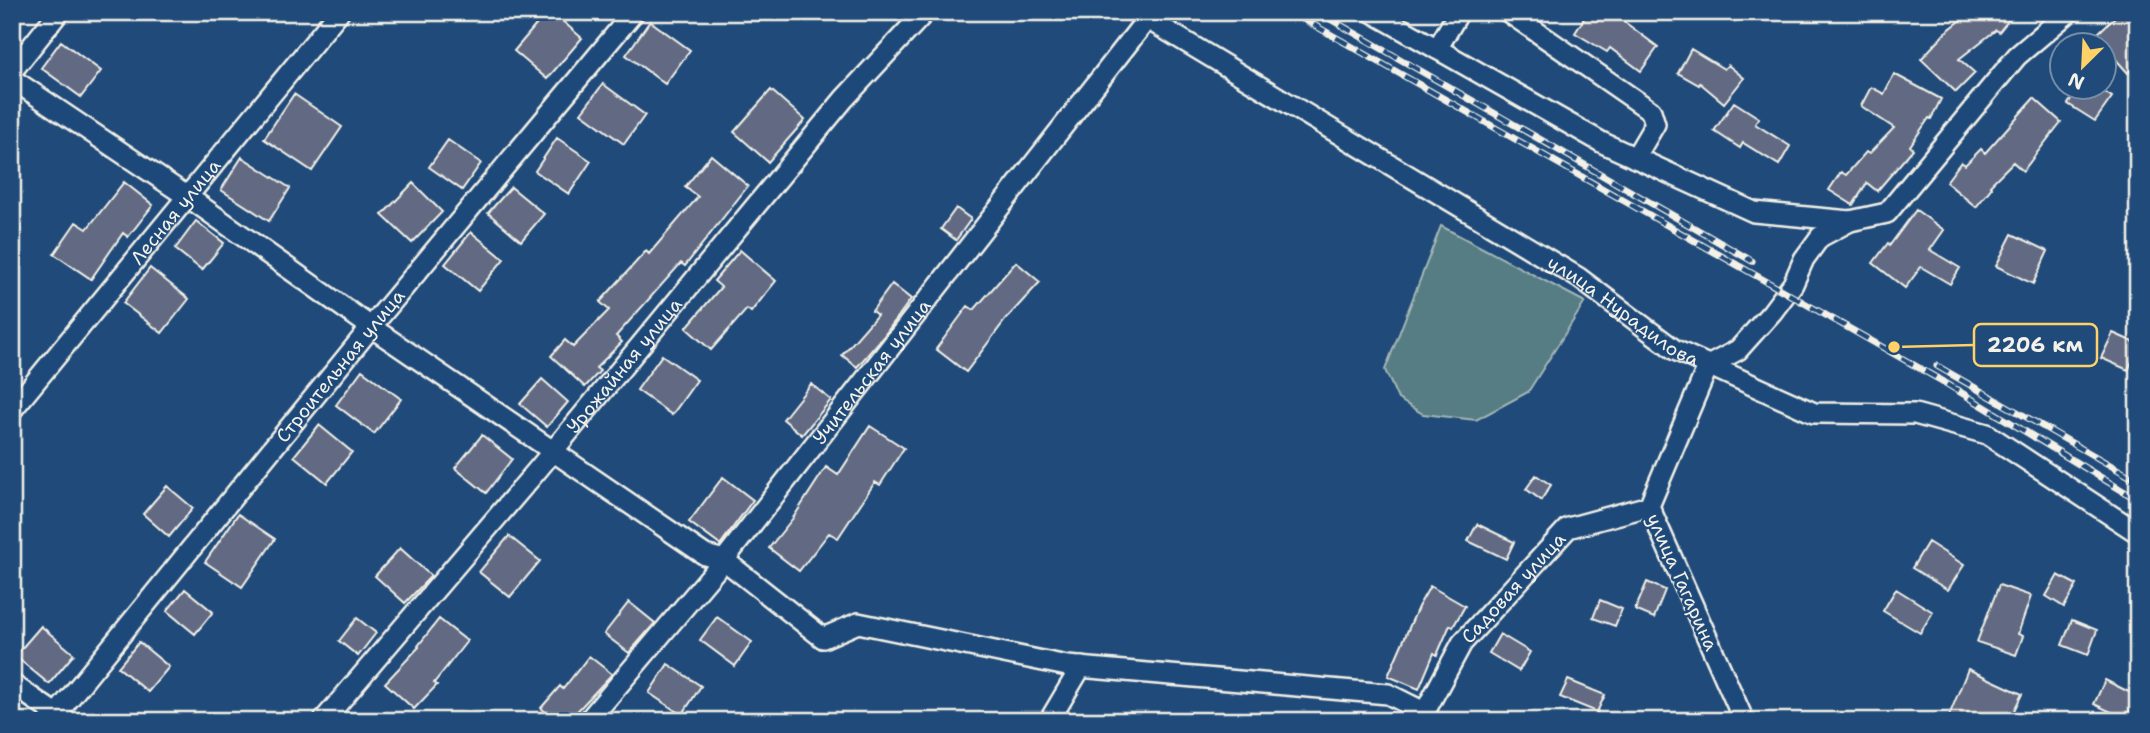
<svg xmlns="http://www.w3.org/2000/svg" width="2150" height="733" font-family="'Shantell Sans',sans-serif">
	<style>
		.green { fill: #567d83; stroke: #a5b7b6; stroke-width: 2 }
		.building { fill: #626b83; stroke: #f4f1e8; stroke-width: 2 }
		.lines { fill: none; stroke-linecap: round; stroke-linejoin: round }
		.minor-casing { stroke: #f4f1e8; stroke-width: 24 }
		.minor { stroke: #1f4a7a; stroke-width: 19 }
		.rail-casing { stroke: #f4f1e8; stroke-width: 7 }
		.rail { stroke: #1f4a7a; stroke-width: 4.5; stroke-dasharray: 13; stroke-linecap: butt }
		.labels { text-anchor: middle; stroke-width: 5; stroke-linejoin: round; paint-order: stroke }
		.street-label { font-size: 19px; fill: #f4f1e8; stroke: #1f4a7a }
		.leader { fill: none; stroke: #ffd166; stroke-width: 2.5 }
		.callout-dot { fill: #ffd166; stroke: #1f4a7a; stroke-width: 2.5 }
		.callout { fill: #1f4a7a; stroke: #ffd166; stroke-width: 2.5 }
		.callout-label { font-size: 21px; text-anchor: middle; font-weight: bold; fill: #f4f1e8 }
	</style>
	<rect width="100%" height="100%" fill="#1f4a7a"/>
	<filter id="ink" filterUnits="userSpaceOnUse"><feTurbulence type="fractalNoise" baseFrequency=".0143" numOctaves="2"/><feDisplacementMap in="SourceGraphic" scale="14" xChannelSelector="R" yChannelSelector="G"/><feConvolveMatrix kernelMatrix="1 2 1 2 8 2 1 2 1" color-interpolation-filters="sRGB"/></filter>
	<g filter="url(#ink)">
		<!-- green -->
		<path class="green" d="M 1441,226 L 1585,302 L 1528,392 L 1476,420 L 1423,414 L 1398,399 L 1385,370 Z"/>
		<!-- building -->
		<path class="building" d="M 547,12 L 552,12 L 582,38 L 547,79 L 514,51 Z
			M 1588,12 L 1611,12 L 1658,47 L 1641,71 L 1610,48 L 1607,52 L 1575,33 Z
			M 1972,12 L 2015,12 L 1999,32 L 1996,30 L 1959,59 L 1975,73 L 1956,92 L 1921,59 L 1947,31 Z
			M 2120,12 L 2138,12 L 2138,64 L 2128,73 L 2104,46 L 2094,37 Z
			M 650,21 L 690,50 L 665,84 L 626,55 Z
			M 61,41 L 101,71 L 81,97 L 41,68 Z
			M 1691,49 L 1724,69 L 1728,65 L 1744,78 L 1724,103 L 1700,83 L 1699,85 L 1678,73 Z
			M 1894,74 L 1941,99 L 1931,119 L 1929,118 L 1910,146 L 1913,149 L 1877,191 L 1867,183 L 1853,205 L 1829,190 L 1841,172 L 1846,175 L 1866,152 L 1869,154 L 1894,128 L 1861,106 L 1871,87 L 1884,94 Z
			M 603,84 L 645,115 L 624,144 L 581,113 Z
			M 2079,88 L 2098,88 L 2112,97 L 2095,121 L 2068,104 Z
			M 771,90 L 805,120 L 768,162 L 734,132 Z
			M 294,94 L 342,127 L 312,171 L 264,139 Z
			M 2034,98 L 2061,122 L 2023,171 L 2013,162 L 1990,185 L 1992,187 L 1976,207 L 1946,182 L 1961,162 L 1965,165 L 1981,149 L 1985,153 Z
			M 1734,102 L 1759,118 L 1755,124 L 1790,146 L 1779,165 L 1743,143 L 1740,148 L 1714,131 Z
			M 557,138 L 591,161 L 569,194 L 535,171 Z
			M 448,140 L 481,163 L 462,190 L 429,167 Z
			M 711,155 L 748,186 L 685,266 L 681,263 L 616,336 L 622,342 L 596,368 L 600,371 L 585,387 L 551,356 L 565,340 L 573,347 L 609,310 L 600,302 L 646,251 L 649,254 L 698,197 L 685,187 Z
			M 242,157 L 290,188 L 269,221 L 221,190 Z
			M 124,182 L 153,205 L 128,237 L 123,233 L 91,279 L 54,254 L 76,222 L 87,229 Z
			M 413,183 L 442,212 L 412,243 L 382,215 Z
			M 511,187 L 544,214 L 521,241 L 488,213 Z
			M 956,208 L 971,219 L 956,240 L 941,229 Z
			M 1916,210 L 1944,230 L 1930,250 L 1960,268 L 1950,284 L 1921,267 L 1905,288 L 1873,263 L 1888,243 L 1890,245 Z
			M 196,221 L 224,243 L 202,270 L 175,249 Z
			M 471,232 L 504,259 L 478,291 L 445,264 Z
			M 2012,234 L 2048,251 L 2033,284 L 1996,266 Z
			M 740,250 L 776,281 L 751,312 L 747,309 L 711,350 L 686,328 L 721,287 L 714,281 Z
			M 1016,262 L 1040,282 L 1006,319 L 966,372 L 936,349 L 968,306 L 974,310 Z
			M 150,268 L 189,299 L 162,333 L 123,303 Z
			M 892,284 L 911,299 L 883,337 L 857,367 L 842,355 L 877,315 L 872,311 Z
			M 2113,333 L 2138,344 L 2138,349 L 2128,370 L 2101,358 Z
			M 662,355 L 697,380 L 672,415 L 637,390 Z
			M 362,370 L 401,399 L 374,434 L 336,405 Z
			M 542,379 L 568,402 L 547,427 L 520,404 Z
			M 811,384 L 831,400 L 802,435 L 783,419 Z
			M 319,425 L 352,452 L 327,483 L 294,456 Z
			M 870,426 L 904,448 L 880,485 L 875,482 L 838,538 L 829,533 L 799,571 L 769,548 L 793,518 L 826,467 L 838,475 Z
			M 482,435 L 512,459 L 486,493 L 455,468 Z
			M 1536,475 L 1551,485 L 1541,500 L 1526,489 Z
			M 723,477 L 753,500 L 720,545 L 689,522 Z
			M 167,486 L 193,508 L 169,537 L 143,514 Z
			M 238,514 L 275,539 L 242,587 L 205,562 Z
			M 1477,524 L 1514,542 L 1506,559 L 1468,541 Z
			M 509,536 L 540,561 L 510,597 L 479,572 Z
			M 1928,542 L 1964,565 L 1948,590 L 1912,568 Z
			M 400,548 L 431,576 L 405,603 L 375,576 Z
			M 2058,575 L 2077,585 L 2064,607 L 2046,596 Z
			M 1647,582 L 1665,590 L 1654,618 L 1635,610 Z
			M 1999,585 L 2031,596 L 2018,634 L 2023,636 L 2016,655 L 1977,642 Z
			M 1430,586 L 1465,606 L 1453,627 L 1450,625 L 1437,655 L 1434,653 L 1419,689 L 1388,676 L 1418,607 Z
			M 185,589 L 213,612 L 195,634 L 167,611 Z
			M 1896,589 L 1933,612 L 1920,633 L 1883,611 Z
			M 1600,600 L 1622,609 L 1615,626 L 1593,618 Z
			M 629,602 L 655,623 L 629,653 L 604,634 Z
			M 717,617 L 752,642 L 735,666 L 700,640 Z
			M 357,618 L 376,633 L 358,656 L 339,641 Z
			M 439,619 L 467,641 L 434,683 L 437,685 L 414,709 L 385,683 L 419,647 L 418,646 Z
			M 2072,620 L 2097,630 L 2088,655 L 2062,645 Z
			M 41,626 L 74,654 L 49,684 L 15,656 Z
			M 1500,634 L 1530,652 L 1519,671 L 1489,653 Z
			M 139,642 L 169,667 L 148,692 L 118,667 Z
			M 589,656 L 612,674 L 568,721 L 556,721 L 541,708 L 560,686 L 563,689 Z
			M 668,664 L 701,686 L 682,715 L 649,693 Z
			M 1968,669 L 2022,694 L 2009,721 L 1947,721 Z
			M 1568,680 L 1605,695 L 1597,712 L 1560,697 Z
			M 2105,680 L 2137,696 L 2126,719 L 2094,704 Z"/>
		<g class="lines">
			<defs>
				<g id="minor">
					<path id="s1" d="M 1136,12 L 1579,278 L 1675,350 L 1814,413 L 1915,414 L 1987,434 L 2138,533"/>
					<path d="M 1372,12 L 1603,143 L 1754,212 L 1850,221 L 1887,213 L 2017,56 L 2069,12"/>
					<path d="M 1508,12 L 1651,111 L 1655,124 L 1635,158"/>
					<path d="M 1437,49 L 1459,12"/>
					<path d="M 12,71 L 59,12"/>
					<path d="M 12,79 L 188,197 L 371,327 L 705,555 L 724,560 L 823,638 L 858,623 L 1067,666 L 1388,694 L 1424,712"/>
					<path id="s2" d="M 12,410 L 339,12"/>
					<path d="M 12,684 L 66,721"/>
					<path id="s3" d="M 51,721 L 371,327 L 634,12"/>
					<path id="s4" d="M 323,721 L 539,468 L 844,99 L 925,12"/>
					<path id="s5" d="M 588,721 L 724,560 L 1147,19"/>
					<path d="M 1049,721 L 1081,667"/>
					<path id="s6" d="M 1420,721 L 1462,643 L 1568,528 L 1649,506"/>
					<path d="M 1744,721 L 1649,506 L 1708,366 L 1738,350 L 1772,312 L 1793,284 L 1804,259 L 1820,237 L 1850,221"/>
				</g>
			</defs>
			<!-- minor casing -->
			<use href="#minor" class="minor-casing"/>
			<!-- minor -->
			<use href="#minor" class="minor"/>
			<defs>
				<path id="rail" d="M 1291,12 L 1942,381 L 2138,500
					M 1318,12 L 1752,261
					M 1937,366 L 2138,481"/>
			</defs>
			<!-- rail casing -->
			<use href="#rail" class="rail-casing"/>
			<!-- rail -->
			<use href="#rail" class="rail"/>
		</g>
	</g>
	<g class="labels">
		<!-- street labels -->
		<g class="street-label">
			<text dy="7" stroke="none"><textPath href="#s2" startOffset="257">Лесная улица</textPath></text>
			<text dy="7" stroke="none"><textPath href="#s1" startOffset="572">улица Нурадилова</textPath></text>
			<text dy="7" stroke="none"><textPath href="#s3" startOffset="458">Строительная улица</textPath></text>
			<text dy="7" stroke="none"><textPath href="#s4" startOffset="466">Урожайная улица</textPath></text>
			<text dy="7" stroke="none"><textPath href="#s5" startOffset="450">Учительская улица</textPath></text>
			<text transform="translate(1683 582) rotate(66)" y="7">улица Гагарина</text>
			<text dy="7" stroke="none"><textPath href="#s6" startOffset="164">Садовая улица</textPath></text>
		</g>
	</g>
	<!-- callouts -->
	<path class="leader" d="M1894 347L1974 345"/>
	<circle class="callout-dot" cx="1894" cy="347" r="7"/>
	<rect class="callout" x="1974" y="324" width="123" height="42" rx="7"/>
	<g class="callout-label">
		<text x="2035" y="352">2206 км</text>
	</g>
	<!-- margin -->
	<rect width="2150" height="733" fill="none" stroke="#1f4a7a" stroke-width="42"/>
	<rect x="21" y="21" width="2108" height="691" fill="none" stroke="#f4f1e8" stroke-width="2.5" filter="url(#ink)"/>
	<!-- north arrow -->
	<g transform="translate(2083 66) rotate(204)"><circle r="33" fill="#1f4a7a" stroke="#748da6" stroke-width="2"/>
	<path d="M0-5L12 26L0 18L-12 26Z" fill="#ffd166"/>
	<text y="-10" font-size="19" font-weight="bold" text-anchor="middle" fill="#f4f1e8">N</text>
	</g>
</svg>
